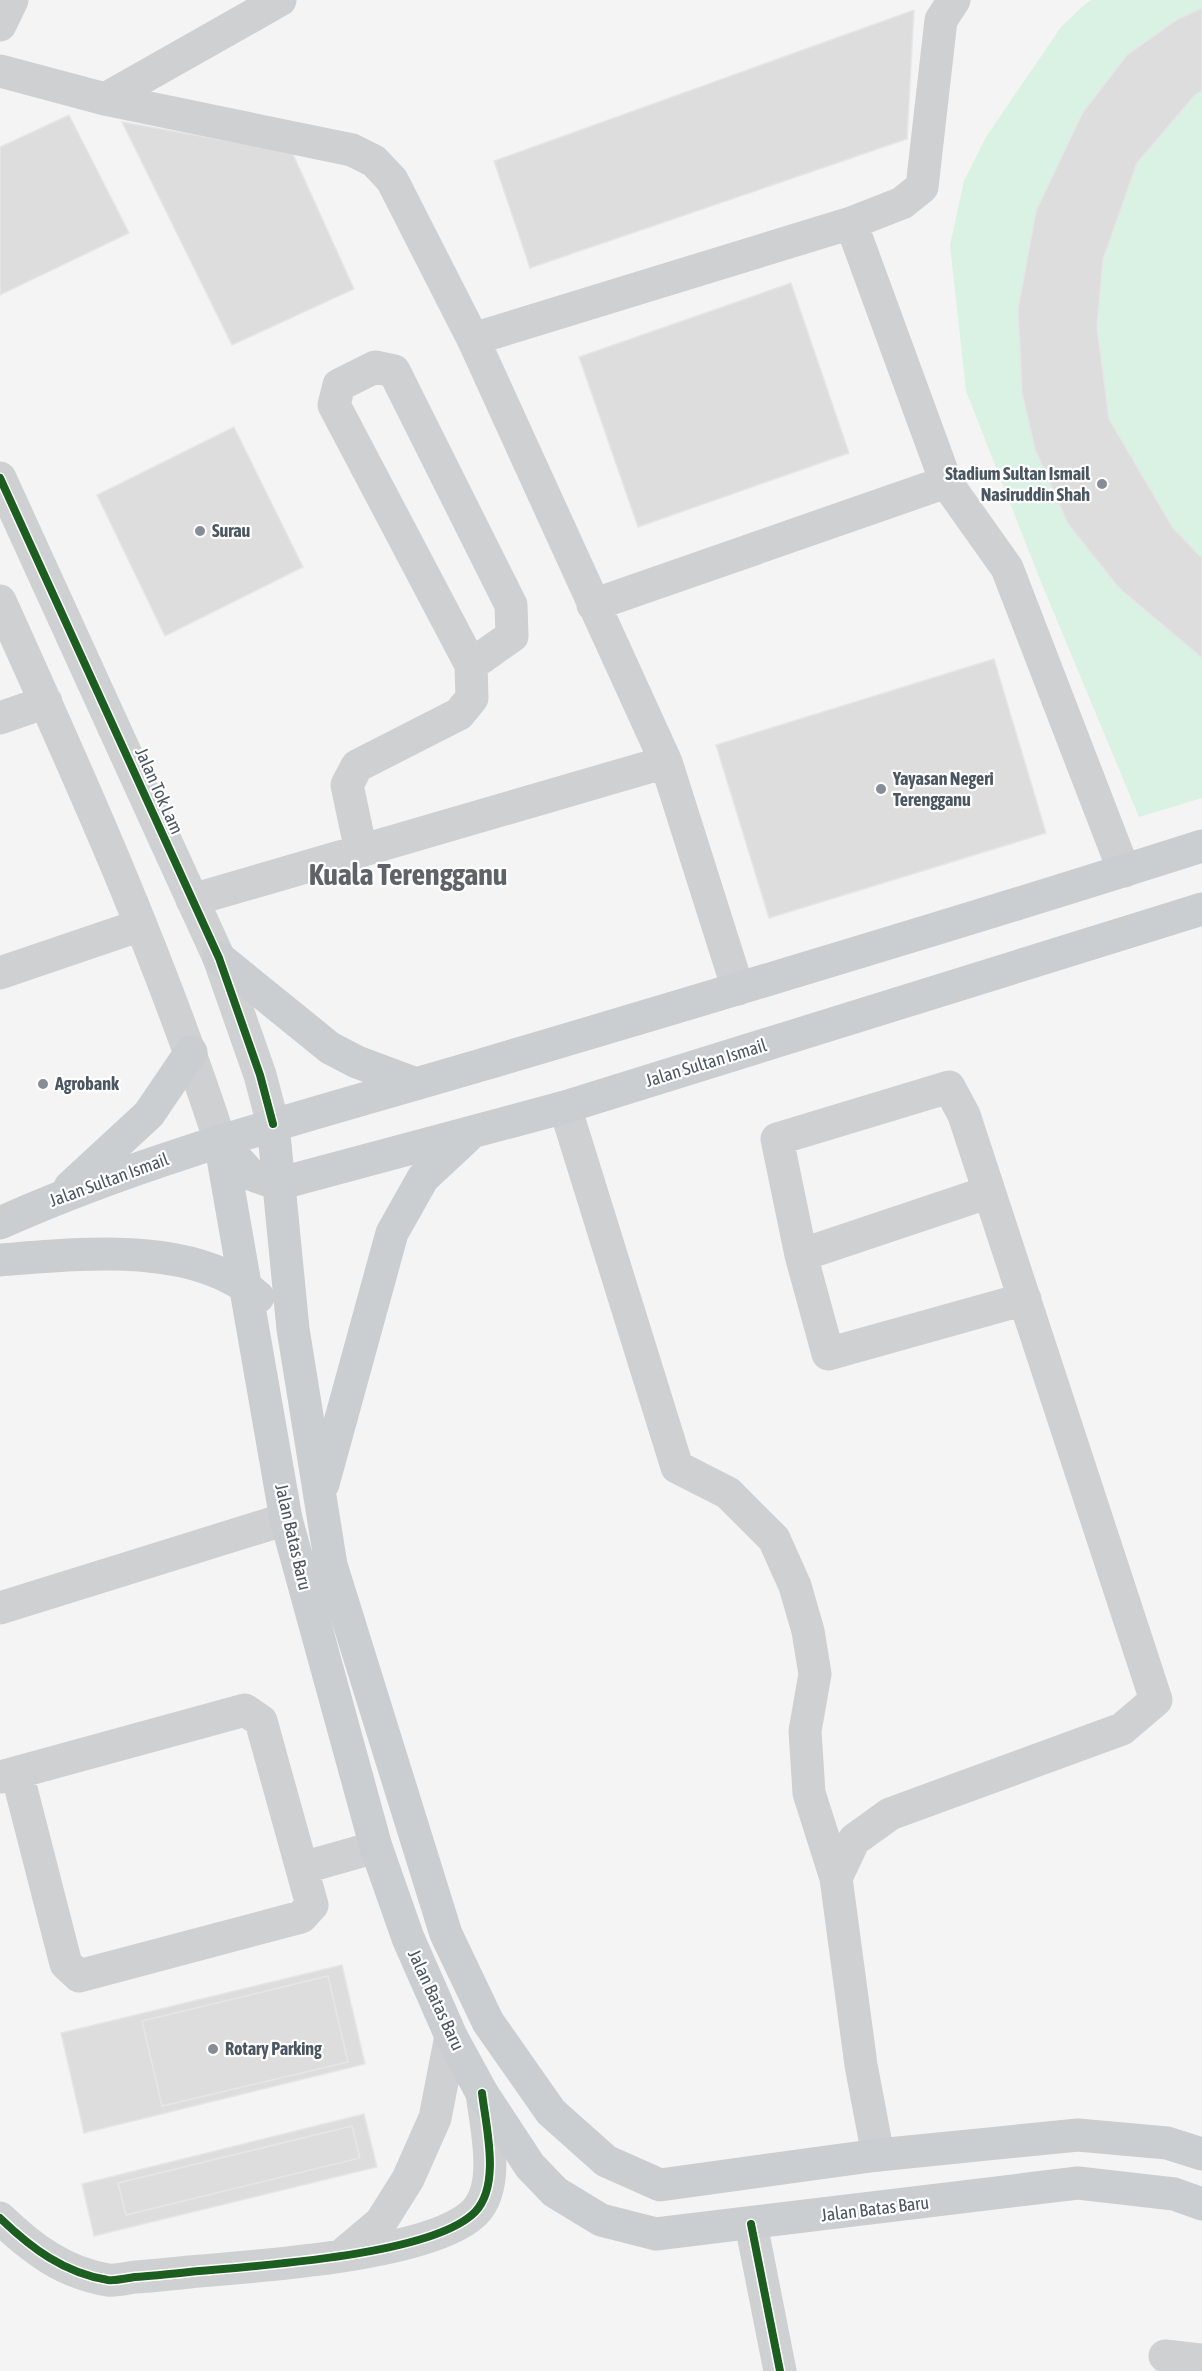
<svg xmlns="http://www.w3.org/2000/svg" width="1202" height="2371" font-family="'Asap Condensed',sans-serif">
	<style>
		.green { fill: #d9f2e3 }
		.building { fill: #ddddde; stroke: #e5e6e7; stroke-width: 1.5 }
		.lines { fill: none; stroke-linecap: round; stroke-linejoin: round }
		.minor { stroke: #ced0d2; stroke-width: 33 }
		.major { stroke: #caced1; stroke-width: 33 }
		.cycleway-casing { stroke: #fff; stroke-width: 11 }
		.cycleway { stroke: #1b5e20; stroke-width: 8 }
		.poi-dot { fill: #868d94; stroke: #fff; stroke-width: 2 }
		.labels { text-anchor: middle; stroke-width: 4.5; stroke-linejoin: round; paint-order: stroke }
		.poi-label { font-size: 18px; font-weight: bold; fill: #4a5661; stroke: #fff; text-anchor: start }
		.street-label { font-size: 18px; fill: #4a5661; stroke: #fff }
		.town-label { font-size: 30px; font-weight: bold; fill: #5f6368; stroke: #fff }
	</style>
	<rect width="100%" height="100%" fill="#f4f4f4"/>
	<!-- green -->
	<path class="green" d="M 1091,0 L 1202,0 L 1202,798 L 1139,817 L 1039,577 L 966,391 L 950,245 L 964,181 L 986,137 L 1061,27 L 1083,6 Z"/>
	<!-- building -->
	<path class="building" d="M 1202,8 L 1202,91 L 1195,95 L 1137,163 L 1103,260 L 1097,326 L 1109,419 L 1173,528 L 1202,558 L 1202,658 L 1119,588 L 1068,524 L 1035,449 L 1022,393 L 1018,309 L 1036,211 L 1083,112 L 1127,55 L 1178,19 Z
		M 914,10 L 907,139 L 530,268 L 494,161 Z
		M 69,115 L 129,233 L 0,295 L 0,147 Z
		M 122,122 L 292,152 L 354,289 L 232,345 Z
		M 791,283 L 849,453 L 638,527 L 579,357 Z
		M 234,427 L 303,567 L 165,636 L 97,495 Z
		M 994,659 L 1046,833 L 769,918 L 716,745 Z
		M 342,1965 L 365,2064 L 84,2133 L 61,2033 Z
		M 328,1976 L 348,2062 L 162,2106 L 142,2021 Z
		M 364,2114 L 377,2167 L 94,2236 L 82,2184 Z
		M 352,2126 L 360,2158 L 126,2215 L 118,2183 Z"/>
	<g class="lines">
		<!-- minor -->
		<path class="minor" d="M 0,25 L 12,0
			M 0,71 L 105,99 L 352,150 L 374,161 L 392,180 L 473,339
			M 105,99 L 280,0
			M 851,223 L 902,203 L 922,187 L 941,20 L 954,0
			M 0,478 L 219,958 L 260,1075 L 273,1124
			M 0,601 C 80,778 160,956 220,1141
			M 593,605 L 946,482
			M 0,718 L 46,702
			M 361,851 L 347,785 L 357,766 L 459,714 L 472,698 L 471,665 L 334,405 L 339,385 L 375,367 L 394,371 L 511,605 L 512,636 L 471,665
			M 192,900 L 666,762
			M 0,973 L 141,925
			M 738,989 L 666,762 L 473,339 L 851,223 L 946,482 L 1007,568 L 1124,871
			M 565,1107 L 677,1467 L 728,1493 L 774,1539 L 795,1586 L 808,1631 L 815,1674 L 805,1731 L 809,1793 L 836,1878
			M 801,1255 L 989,1192
			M 0,1608 L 286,1519
			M 0,1777 L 245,1710 L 261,1721 L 312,1905 L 301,1917 L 79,1976 L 66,1964 L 17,1773
			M 302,1868 L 376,1847
			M 878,2155 L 861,2065 L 836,1878 L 854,1840 L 890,1814 L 1122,1729 L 1156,1700 L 964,1115 L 949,1087 L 777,1139 L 801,1255 L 828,1354 L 1025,1299
			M 0,2218 C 31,2248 64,2273 108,2280 C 117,2281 127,2278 135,2277 C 153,2276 171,2274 189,2272 C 253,2266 432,2256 475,2212 C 501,2185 486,2127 482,2093
			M 751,2224 L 780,2371
			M 343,2254 L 381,2222 L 408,2179 L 435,2118 L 451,2036
			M 1165,2356 L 1202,2360"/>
		<!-- major -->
		<path class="major" d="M 219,958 L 330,1048 L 357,1062 L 416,1084
			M 273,1124 L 293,1329 L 331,1565 L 446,1934 L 488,2022 L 551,2112 L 606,2161 L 660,2185 L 878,2155 L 1078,2135 L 1167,2143 L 1202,2154
			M 220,1141 L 286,1519 L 376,1847 L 408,1938 L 451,2036 L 482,2093 L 530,2166 L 555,2192 L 601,2220 L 656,2234 L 1078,2183 L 1174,2194 L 1202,2204
			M 220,1141 L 250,1174 L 278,1184 L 565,1107 L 1202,909
			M 70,1187 L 149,1114 L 191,1052
			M 0,1223 C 154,1154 319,1113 481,1065 C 722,994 963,922 1202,846
			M 0,1260 C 79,1254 195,1240 258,1297
			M 323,1484 L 392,1233 L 423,1178 L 467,1137"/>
		<defs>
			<path id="cycleway" d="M 0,478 L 219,958 L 260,1075 L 273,1124
				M 0,2218 C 31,2248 64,2273 108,2280 C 117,2281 127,2278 135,2277 C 153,2276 171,2274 189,2272 C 253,2266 432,2256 475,2212 C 501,2185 486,2127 482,2093
				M 751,2224 L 780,2371"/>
		</defs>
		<!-- cycleway casing -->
		<use href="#cycleway" class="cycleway-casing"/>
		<!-- cycleway -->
		<use href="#cycleway" class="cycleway"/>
	</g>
	<!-- markers -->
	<g class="poi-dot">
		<circle cx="1102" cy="484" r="6"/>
		<circle cx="200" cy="531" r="6"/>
		<circle cx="881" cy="789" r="6"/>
		<circle cx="43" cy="1084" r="6"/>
		<circle cx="213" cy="2049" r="6"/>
	</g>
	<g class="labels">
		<!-- poi labels -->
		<g class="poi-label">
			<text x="1090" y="480" text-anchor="end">Stadium Sultan Ismail<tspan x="1090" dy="21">Nasiruddin Shah</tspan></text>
			<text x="212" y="537">Surau</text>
			<text x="893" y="785">Yayasan Negeri<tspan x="893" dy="21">Terengganu</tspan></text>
			<text x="55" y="1090">Agrobank</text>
			<text x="225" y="2055">Rotary Parking</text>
		</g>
		<!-- street labels -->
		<g class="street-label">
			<text transform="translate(159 791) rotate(66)" y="6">Jalan Tok Lam</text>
			<text transform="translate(706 1063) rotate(-17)" y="6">Jalan Sultan Ismail</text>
			<text transform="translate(109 1180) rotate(-20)" y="6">Jalan Sultan Ismail</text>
			<text transform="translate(293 1537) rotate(77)" y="6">Jalan Batas Baru</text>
			<text transform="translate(436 2000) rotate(65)" y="6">Jalan Batas Baru</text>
			<text transform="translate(875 2209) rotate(-7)" y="6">Jalan Batas Baru</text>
		</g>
		<!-- town labels -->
		<g class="town-label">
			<text x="408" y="885">Kuala Terengganu</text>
		</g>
	</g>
</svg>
